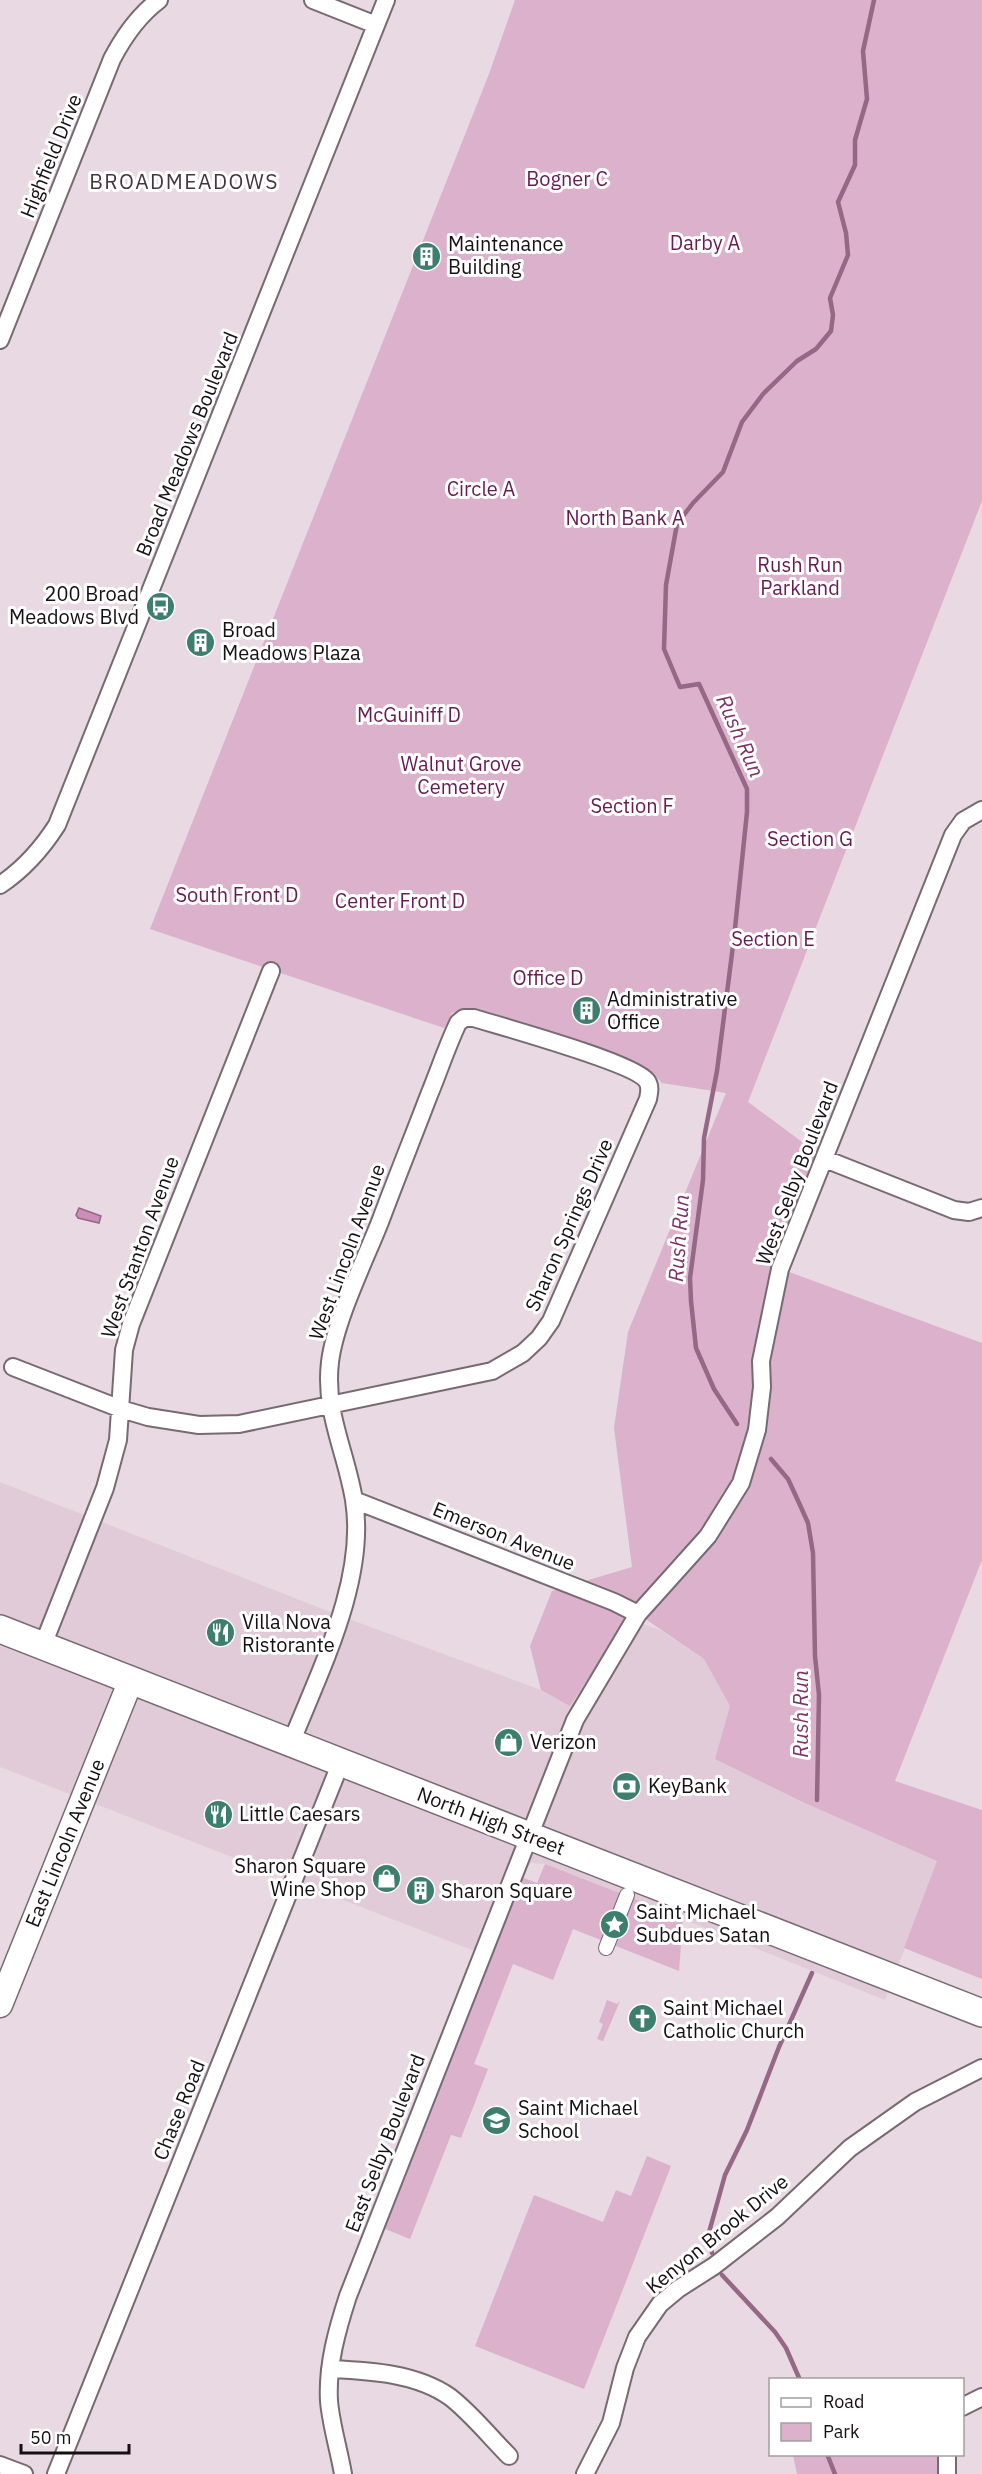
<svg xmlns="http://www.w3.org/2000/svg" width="982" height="2474" font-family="'IBM Plex Sans',sans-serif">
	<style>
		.built { fill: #e1cbd9 }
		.green { fill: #dbb1cc }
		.water { fill: #cc8db7; stroke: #956886; stroke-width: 1.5 }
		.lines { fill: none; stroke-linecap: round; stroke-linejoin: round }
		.stream { stroke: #956886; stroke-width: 4.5 }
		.pedestrian-casing { stroke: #776a72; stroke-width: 16 }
		.minor-casing { stroke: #776a72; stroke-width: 20 }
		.secondary-casing { stroke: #776a72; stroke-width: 27 }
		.primary-casing { stroke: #776a72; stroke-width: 30 }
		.pedestrian { stroke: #fff; stroke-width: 14 }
		.minor { stroke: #fff; stroke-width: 16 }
		.secondary { stroke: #fff; stroke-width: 24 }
		.primary { stroke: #fff; stroke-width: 27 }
		.labels { text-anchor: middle; stroke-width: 6; stroke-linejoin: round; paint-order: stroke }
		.street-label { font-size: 20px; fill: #151013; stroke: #fff }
		.park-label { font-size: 20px; fill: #661b52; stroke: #fff }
		.poi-label { font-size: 20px; fill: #151013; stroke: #fff; text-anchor: start }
		.neighbourhood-label { font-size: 21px; letter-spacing: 1.5px; fill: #43373f; stroke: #fff }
		.water-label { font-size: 21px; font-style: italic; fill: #7d3167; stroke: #fff }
	</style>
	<rect width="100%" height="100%" fill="#e8d9e2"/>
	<!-- built -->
	<path class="built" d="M 0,1482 L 338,1615 L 541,1690 L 570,1705 L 627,1618 L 660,1630 L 704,1659 L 730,1706 L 807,1804 L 938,1861 L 885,2000 L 545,1864 L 531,1863 L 521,1877 L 490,1957 L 0,1767 Z"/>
	<!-- green -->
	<path class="green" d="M 515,0 L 982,0 L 982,501 L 748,1102 L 825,1159 L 781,1269 L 982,1343 L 982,1560 L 895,1781 L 982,1810 L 982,1979 L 904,1948 L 937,1861 L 807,1804 L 715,1759 L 730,1706 L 704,1659 L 638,1614 L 637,1604 L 570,1706 L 541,1690 L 530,1646 L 552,1591 L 632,1567 L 614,1428 L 628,1332 L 726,1093 L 662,1083 L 650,1070 L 470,1010 L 452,1013 L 444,1028 L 150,929 L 489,74 Z
		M 545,1864 L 683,1918 L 679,1971 L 573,1929 L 553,1980 L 513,1964 L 474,2064 L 488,2069 L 461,2138 L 451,2135 L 410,2239 L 383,2228 L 521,1877 L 537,1883 Z
		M 607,2000 L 617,2004 L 620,2001 L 603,2041 L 597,2039 L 603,2024 L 599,2022 Z
		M 647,2156 L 671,2166 L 584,2389 L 475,2346 L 534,2195 L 603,2222 L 616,2190 L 631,2196 Z
		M 793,2455 L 942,2455 L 942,2474 L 797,2474 Z"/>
	<!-- water -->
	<path class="water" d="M 79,1208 L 101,1216 L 99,1223 L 78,1218 L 76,1215 Z"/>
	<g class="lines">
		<!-- stream -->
		<path class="stream" d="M 737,1424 L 714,1389 L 696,1348 L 691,1301 L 690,1278 L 703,1180 L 704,1138 L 717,1071 L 734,938 L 747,812 L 747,789 L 699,684 L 680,687 L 664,649 L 666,585 L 677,524 L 693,503 L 723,472 L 742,422 L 763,394 L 797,361 L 816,349 L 831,331 L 833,315 L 830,298 L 848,255 L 846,233 L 838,202 L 855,165 L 855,140 L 867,99 L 863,51 L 874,0
			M 771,1459 L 788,1479 L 800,1505 L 808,1523 L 813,1553 L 815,1656 L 819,1695 L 817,1800
			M 712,2253 L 708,2236 L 725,2175 L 747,2130 L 779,2047 L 812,1973
			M 722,2275 L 775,2332 L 786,2348 L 800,2380
			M 827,2454 L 835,2474"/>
		<defs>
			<path id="pedestrian" d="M 606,1948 L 627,1895"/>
			<path id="minor" d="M 313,0 L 376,25
				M 0,340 L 112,59 C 124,36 139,15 159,0
				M 0,885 C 24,869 41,850 57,825 L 386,0
				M 825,1159 L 954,1210 L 969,1212 L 982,1208
				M 13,1367 L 121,1409 L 148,1417 L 199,1425 L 239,1424 L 492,1371 L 523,1353 L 539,1338 L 551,1321 L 648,1099 C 649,1093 651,1087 647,1081 C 635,1063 503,1027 474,1018 L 464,1018 L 458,1023 C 447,1046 439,1071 429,1095 C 413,1137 396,1179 380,1222 C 364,1262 335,1321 330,1362 C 324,1413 346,1451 354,1500 C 367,1579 320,1670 291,1743
				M 354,1500 L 614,1602 L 638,1614
				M 43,1645 L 105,1488 L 118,1440 L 124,1350 L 131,1324 L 271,971
				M 330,2369 C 370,2371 416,2373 450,2397 C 471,2413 490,2437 509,2456
				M 962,2407 L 982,2397
				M 0,2465 L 24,2474
				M 56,2474 L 341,1762
				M 343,2474 C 339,2450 331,2425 329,2401 C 327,2365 337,2330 348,2296 L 575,1720 L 638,1614 L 708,1536 L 741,1483 L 757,1430 L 762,1387 L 761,1361 L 780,1269 L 953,835 L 963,821 L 982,810
				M 585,2474 L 611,2423 L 625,2368 L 637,2337 L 660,2304 L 678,2289 L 714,2266 L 777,2217 L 850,2148 L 915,2102 L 982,2068
				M 947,2474 L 947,2454"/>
			<path id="secondary" d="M 0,2005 L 131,1680"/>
			<path id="primary" d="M 0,1629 L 982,2013"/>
		</defs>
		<!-- pedestrian casing -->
		<use href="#pedestrian" class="pedestrian-casing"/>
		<!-- minor casing -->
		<use href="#minor" class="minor-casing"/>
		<!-- secondary casing -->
		<use href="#secondary" class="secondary-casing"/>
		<!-- primary casing -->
		<use href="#primary" class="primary-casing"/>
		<!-- pedestrian -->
		<use href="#pedestrian" class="pedestrian"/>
		<!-- minor -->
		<use href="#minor" class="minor"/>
		<!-- secondary -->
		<use href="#secondary" class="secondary"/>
		<!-- primary -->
		<use href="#primary" class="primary"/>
	</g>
	<!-- icons -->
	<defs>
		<symbol id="building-disc" viewBox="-11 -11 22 22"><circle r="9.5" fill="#3d7e6e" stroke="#fff"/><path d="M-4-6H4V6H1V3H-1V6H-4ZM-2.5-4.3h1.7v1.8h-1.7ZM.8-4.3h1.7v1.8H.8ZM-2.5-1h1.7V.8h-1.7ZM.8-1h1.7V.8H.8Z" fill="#fff"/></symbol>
		<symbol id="bus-disc" viewBox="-11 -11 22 22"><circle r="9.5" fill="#3d7e6e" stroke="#fff"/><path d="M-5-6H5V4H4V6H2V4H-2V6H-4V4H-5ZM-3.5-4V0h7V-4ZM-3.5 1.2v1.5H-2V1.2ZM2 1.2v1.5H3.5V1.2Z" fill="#fff"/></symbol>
		<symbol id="restaurant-disc" viewBox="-11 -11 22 22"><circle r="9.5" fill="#3d7e6e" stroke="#fff"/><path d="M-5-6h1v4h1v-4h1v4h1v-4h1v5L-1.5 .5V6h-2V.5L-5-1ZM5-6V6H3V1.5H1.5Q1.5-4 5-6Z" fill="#fff"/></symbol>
		<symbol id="shop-disc" viewBox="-11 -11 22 22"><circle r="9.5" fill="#3d7e6e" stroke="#fff"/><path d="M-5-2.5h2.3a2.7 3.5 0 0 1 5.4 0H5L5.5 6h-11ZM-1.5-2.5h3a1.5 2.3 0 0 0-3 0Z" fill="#fff"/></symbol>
		<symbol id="bank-disc" viewBox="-11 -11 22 22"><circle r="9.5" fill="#3d7e6e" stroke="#fff"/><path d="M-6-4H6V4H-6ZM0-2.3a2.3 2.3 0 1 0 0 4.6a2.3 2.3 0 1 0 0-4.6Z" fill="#fff"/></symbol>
		<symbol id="sight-disc" viewBox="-11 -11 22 22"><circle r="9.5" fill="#3d7e6e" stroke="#fff"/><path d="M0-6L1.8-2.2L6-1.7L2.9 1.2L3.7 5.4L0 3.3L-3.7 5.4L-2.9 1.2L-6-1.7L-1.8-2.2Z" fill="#fff"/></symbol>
		<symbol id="church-disc" viewBox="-11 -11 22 22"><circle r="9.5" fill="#3d7e6e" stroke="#fff"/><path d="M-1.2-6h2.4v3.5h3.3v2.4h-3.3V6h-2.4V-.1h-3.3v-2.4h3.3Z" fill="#fff"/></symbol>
		<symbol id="school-disc" viewBox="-11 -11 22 22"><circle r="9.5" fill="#3d7e6e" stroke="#fff"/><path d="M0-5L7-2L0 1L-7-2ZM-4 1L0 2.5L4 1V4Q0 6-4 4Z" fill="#fff"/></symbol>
	</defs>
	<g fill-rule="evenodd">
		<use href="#building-disc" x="410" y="240" width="33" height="33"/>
		<use href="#bus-disc" x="144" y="590" width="33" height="33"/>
		<use href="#building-disc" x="184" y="626" width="33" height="33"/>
		<use href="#building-disc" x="570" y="994" width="33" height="33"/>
		<use href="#restaurant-disc" x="204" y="1616" width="33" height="33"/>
		<use href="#shop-disc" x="492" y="1726" width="33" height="33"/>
		<use href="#bank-disc" x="610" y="1770" width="33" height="33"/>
		<use href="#restaurant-disc" x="202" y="1798" width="33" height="33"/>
		<use href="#shop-disc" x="370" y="1862" width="33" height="33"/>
		<use href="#building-disc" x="404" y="1874" width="33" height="33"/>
		<use href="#sight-disc" x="598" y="1908" width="33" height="33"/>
		<use href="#church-disc" x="626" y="2002" width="33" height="33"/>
		<use href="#school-disc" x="480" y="2104" width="33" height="33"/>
	</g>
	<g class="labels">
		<!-- street labels -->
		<g class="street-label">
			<text transform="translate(51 156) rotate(-68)" y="7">Highfield Drive</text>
			<text transform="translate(187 444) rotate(-68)" y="7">Broad Meadows Boulevard</text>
			<text transform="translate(797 1173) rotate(-69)" y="7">West Selby Boulevard</text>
			<text transform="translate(569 1225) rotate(-66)" y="7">Sharon Springs Drive</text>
			<text transform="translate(140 1247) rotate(-70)" y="7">West Stanton Avenue</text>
			<text transform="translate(347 1252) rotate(-70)" y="7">West Lincoln Avenue</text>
			<text transform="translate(504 1536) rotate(22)" y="7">Emerson Avenue</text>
			<text transform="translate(491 1821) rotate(21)" y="7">North High Street</text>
			<text transform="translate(65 1843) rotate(-68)" y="7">East Lincoln Avenue</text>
			<text transform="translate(179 2110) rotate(-68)" y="7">Chase Road</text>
			<text transform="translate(385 2143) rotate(-69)" y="7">East Selby Boulevard</text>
			<text transform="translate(717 2234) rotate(-39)" y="7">Kenyon Brook Drive</text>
		</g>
		<!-- park labels -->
		<g class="park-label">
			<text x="567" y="186">Bogner C</text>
			<text x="705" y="250">Darby A</text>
			<text x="481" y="496">Circle A</text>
			<text x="625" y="525">North Bank A</text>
			<text x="800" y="572">Rush Run<tspan x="800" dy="23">Parkland</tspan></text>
			<text x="409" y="722">McGuiniff D</text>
			<text x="461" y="771">Walnut Grove<tspan x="461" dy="23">Cemetery</tspan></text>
			<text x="632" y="813">Section F</text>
			<text x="810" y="846">Section G</text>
			<text x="237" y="902">South Front D</text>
			<text x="400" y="908">Center Front D</text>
			<text x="773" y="946">Section E</text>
			<text x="548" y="985">Office D</text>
		</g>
		<!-- poi labels -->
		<g class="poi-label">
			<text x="448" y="251">Maintenance<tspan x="448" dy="23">Building</tspan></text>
			<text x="139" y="601" text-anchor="end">200 Broad<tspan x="139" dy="23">Meadows Blvd</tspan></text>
			<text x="222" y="637">Broad<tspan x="222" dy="23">Meadows Plaza</tspan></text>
			<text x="607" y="1006">Administrative<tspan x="607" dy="23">Office</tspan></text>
			<text x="242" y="1629">Villa Nova<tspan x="242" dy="23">Ristorante</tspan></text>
			<text x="530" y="1749">Verizon</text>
			<text x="648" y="1793">KeyBank</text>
			<text x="239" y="1821">Little Caesars</text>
			<text x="366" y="1873" text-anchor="end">Sharon Square<tspan x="366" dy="23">Wine Shop</tspan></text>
			<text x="441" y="1898">Sharon Square</text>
			<text x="636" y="1919">Saint Michael<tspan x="636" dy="23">Subdues Satan</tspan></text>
			<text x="663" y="2015">Saint Michael<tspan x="663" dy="23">Catholic Church</tspan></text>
			<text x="518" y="2115">Saint Michael<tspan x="518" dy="23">School</tspan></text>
		</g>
		<!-- neighbourhood labels -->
		<g class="neighbourhood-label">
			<text x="184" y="189">BROADMEADOWS</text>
		</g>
		<!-- water labels -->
		<g class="water-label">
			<text transform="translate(740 736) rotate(66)" y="7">Rush Run</text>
			<text transform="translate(679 1238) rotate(-86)" y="7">Rush Run</text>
			<text transform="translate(801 1714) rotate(-90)" y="7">Rush Run</text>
		</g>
	</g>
	<!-- legend -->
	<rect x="769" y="2378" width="195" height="78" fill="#ffffff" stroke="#a19fa1" stroke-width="1.5"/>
	<rect x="781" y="2398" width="30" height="9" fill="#ffffff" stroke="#a19fa1" stroke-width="1.5"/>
	<text x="823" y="2408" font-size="18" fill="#151013">Road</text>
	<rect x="781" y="2423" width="30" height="18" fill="#dbb1cc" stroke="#a19fa1" stroke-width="1.5"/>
	<text x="823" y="2438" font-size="18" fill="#151013">Park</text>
	<!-- scale -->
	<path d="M21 2444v9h108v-9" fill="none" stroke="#151013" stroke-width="3"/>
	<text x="30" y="2444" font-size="18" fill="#151013" stroke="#ffffff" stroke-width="4.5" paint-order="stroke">50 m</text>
</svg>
